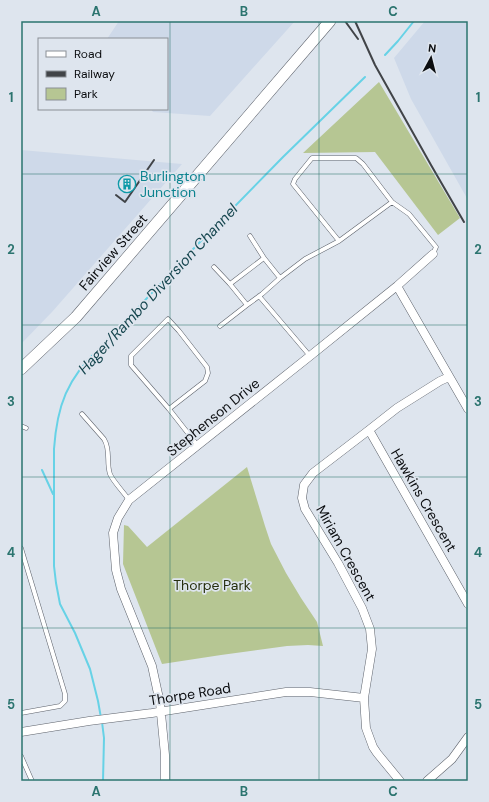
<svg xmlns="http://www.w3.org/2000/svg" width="489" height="802" font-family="'DM Sans',sans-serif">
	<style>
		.built { fill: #ced9e9 }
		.green { fill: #b6c693 }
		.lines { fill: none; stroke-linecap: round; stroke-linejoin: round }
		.stream { stroke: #67d2e6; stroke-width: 2 }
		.lane-casing { stroke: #5d626b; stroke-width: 5 }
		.street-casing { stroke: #5d626b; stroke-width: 9 }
		.secondary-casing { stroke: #5d626b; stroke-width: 12 }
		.lane { stroke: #fff; stroke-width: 4 }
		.street { stroke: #fff; stroke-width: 8 }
		.secondary { stroke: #fff; stroke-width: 11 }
		.rail { stroke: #414448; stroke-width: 2 }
		.grid { fill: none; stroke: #2b746f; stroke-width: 1; stroke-opacity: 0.55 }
		.labels { text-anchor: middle; stroke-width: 3.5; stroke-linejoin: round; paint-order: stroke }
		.culture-label { font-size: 14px; fill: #0d838f; stroke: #dee5ee; text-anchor: start }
		.street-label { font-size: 14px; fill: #0b0d10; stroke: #dee5ee }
		.park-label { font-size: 14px; fill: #262f0e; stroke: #dee5ee }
		.water-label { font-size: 15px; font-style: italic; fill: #16464f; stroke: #dee5ee }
		.neatline { fill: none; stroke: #2b746f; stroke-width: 1.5 }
		.grid-label { font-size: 13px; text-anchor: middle; font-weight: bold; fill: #2b746f }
	</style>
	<rect width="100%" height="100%" fill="#dee5ee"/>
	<!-- built -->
	<path class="built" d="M 119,21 L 295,21 L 210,116 L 153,112 L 151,109 L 167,109 L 167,39 L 107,39 Z
		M 425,21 L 468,21 L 468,200 L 411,99 L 394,58 Z
		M 21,150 L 182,164 L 52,312 L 21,344 Z"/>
	<!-- green -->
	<path class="green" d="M 379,82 L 460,218 L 438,235 L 375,152 L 303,153 Z
		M 247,467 L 265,526 L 271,544 L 286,573 L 301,598 L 317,622 L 323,646 L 308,645 L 287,646 L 221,655 L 162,664 L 123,564 L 124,525 L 128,526 L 147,547 Z"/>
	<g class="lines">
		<!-- stream -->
		<path class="stream" d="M 385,55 L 398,41 L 414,21
			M 42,470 L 53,494
			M 101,718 L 98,701 L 90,669 L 75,633 L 60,604 L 56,583 L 54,566 L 54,449 C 57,406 67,378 100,348 L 197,245 L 283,157 L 365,77
			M 102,722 L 104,738 L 103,781"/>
		<defs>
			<path id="lane" d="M 250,236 L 264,258 L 280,278
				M 339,241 L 293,184 L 295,179 L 312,158 L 356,158 L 363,164 L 392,202 L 409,214 L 436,247 L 433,254
				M 214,267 L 230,284 L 247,305
				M 230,284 L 264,258
				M 259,296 L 310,356
				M 220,326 L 247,305 L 262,294 L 280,278 L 305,259 L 339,241 L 392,202
				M 169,409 L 205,381 L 208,373 L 207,367 L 179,331 L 168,319 L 131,356 L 131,365 L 169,409 L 198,446
				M 82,414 L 104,439 C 111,450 106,463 110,474 C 112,480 125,494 129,500
				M 21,426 L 26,428
				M 21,548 L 65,694 L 65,701 L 60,706 L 21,713
				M 21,756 L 32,781"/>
			<path id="street" d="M 397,286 L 468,409
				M 369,430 L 468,604
				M 21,732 L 89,721 L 152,713 L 286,692 L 310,692 L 364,698
				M 165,781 L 165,755 L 160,703 L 152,666 L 121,589 L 116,570 L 113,533 L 118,518 L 129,500 L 310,356 L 397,286 L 433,254
				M 400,781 L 377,753 L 373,747 L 366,728 L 364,698 L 372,649 L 370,629 L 362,608 L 338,563 L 305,509 L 302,498 L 304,485 L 313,473 L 369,430 L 397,408 L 440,381 L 449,377
				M 427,781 L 452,759 L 468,737"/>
			<path id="secondary" d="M 21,369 L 76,317 L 330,21"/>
		</defs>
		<!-- lane casing -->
		<use href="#lane" class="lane-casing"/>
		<!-- street casing -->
		<use href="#street" class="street-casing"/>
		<!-- secondary casing -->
		<use href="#secondary" class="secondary-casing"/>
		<!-- lane -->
		<use href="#lane" class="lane"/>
		<!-- street -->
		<use href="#street" class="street"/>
		<!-- secondary -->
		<use href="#secondary" class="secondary"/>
		<!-- rail -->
		<path class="rail" d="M 345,21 L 358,39
			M 355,21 L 375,65 L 431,165 L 464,222
			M 116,195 L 125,202 L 154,160"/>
	</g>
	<!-- grid -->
	<path class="grid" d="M 170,21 L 170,781M 319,21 L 319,781M 21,174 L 468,174M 21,325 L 468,325M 21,477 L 468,477M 21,628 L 468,628"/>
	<!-- icons -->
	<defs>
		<symbol id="building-ring" viewBox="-11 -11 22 22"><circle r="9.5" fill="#dee5ee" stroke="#0f9aa8" stroke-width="1.5"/><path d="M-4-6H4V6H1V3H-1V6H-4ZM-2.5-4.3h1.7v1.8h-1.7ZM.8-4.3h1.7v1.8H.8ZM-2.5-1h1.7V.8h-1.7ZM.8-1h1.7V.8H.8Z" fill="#0f9aa8"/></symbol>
	</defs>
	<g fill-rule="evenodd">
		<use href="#building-ring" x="117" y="174" width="20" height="20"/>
	</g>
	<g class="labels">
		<!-- culture labels -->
		<g class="culture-label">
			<text x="140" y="181">Burlington<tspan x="140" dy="16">Junction</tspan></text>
		</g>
		<!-- street labels -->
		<g class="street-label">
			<text transform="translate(113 252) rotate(-49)" y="5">Fairview Street</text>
			<text transform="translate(213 417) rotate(-39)" y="5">Stephenson Drive</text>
			<text transform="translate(424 500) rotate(60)" y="5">Hawkins Crescent</text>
			<text transform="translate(346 553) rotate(61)" y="5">Miriam Crescent</text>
			<text transform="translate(190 694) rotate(-9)" y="5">Thorpe Road</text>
		</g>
		<!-- park labels -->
		<g class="park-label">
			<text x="212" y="590">Thorpe Park</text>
		</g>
		<!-- water labels -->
		<g class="water-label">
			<text transform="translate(158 289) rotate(-47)" y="5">Hager/Rambo Diversion Channel</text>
		</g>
	</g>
	<!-- border -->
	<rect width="489" height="802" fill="none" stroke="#dee5ee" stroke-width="44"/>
	<!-- legend -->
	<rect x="38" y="38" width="130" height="72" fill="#dee5ee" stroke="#8a8f95"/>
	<rect x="46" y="51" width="20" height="6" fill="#ffffff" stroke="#8a8f95"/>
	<text x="74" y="58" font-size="12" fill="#0b0d10">Road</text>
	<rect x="46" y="71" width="20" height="6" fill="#414448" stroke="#8a8f95"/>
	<text x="74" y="78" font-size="12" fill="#0b0d10">Railway</text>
	<rect x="46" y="88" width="20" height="12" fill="#b6c693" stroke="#8a8f95"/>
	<text x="74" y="98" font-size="12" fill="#0b0d10">Park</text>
	<!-- north arrow -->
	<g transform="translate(431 58) rotate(7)" stroke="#dee5ee" stroke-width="3" paint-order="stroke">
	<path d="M0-3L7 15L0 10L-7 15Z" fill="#0b0d10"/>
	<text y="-6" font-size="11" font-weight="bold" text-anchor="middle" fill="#0b0d10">N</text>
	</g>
	<rect x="22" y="22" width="445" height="758" class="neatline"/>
	<g class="grid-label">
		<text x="96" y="16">A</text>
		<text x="244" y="16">B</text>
		<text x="393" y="16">C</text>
		<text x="11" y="102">1</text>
		<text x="478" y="102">1</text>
		<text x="11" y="254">2</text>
		<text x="478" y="254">2</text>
		<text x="11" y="406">3</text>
		<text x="478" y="406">3</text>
		<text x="11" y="557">4</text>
		<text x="478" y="557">4</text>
		<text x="11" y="709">5</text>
		<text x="478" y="709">5</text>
		<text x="96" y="796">A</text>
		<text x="244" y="796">B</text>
		<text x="393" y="796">C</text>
	</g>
</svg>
